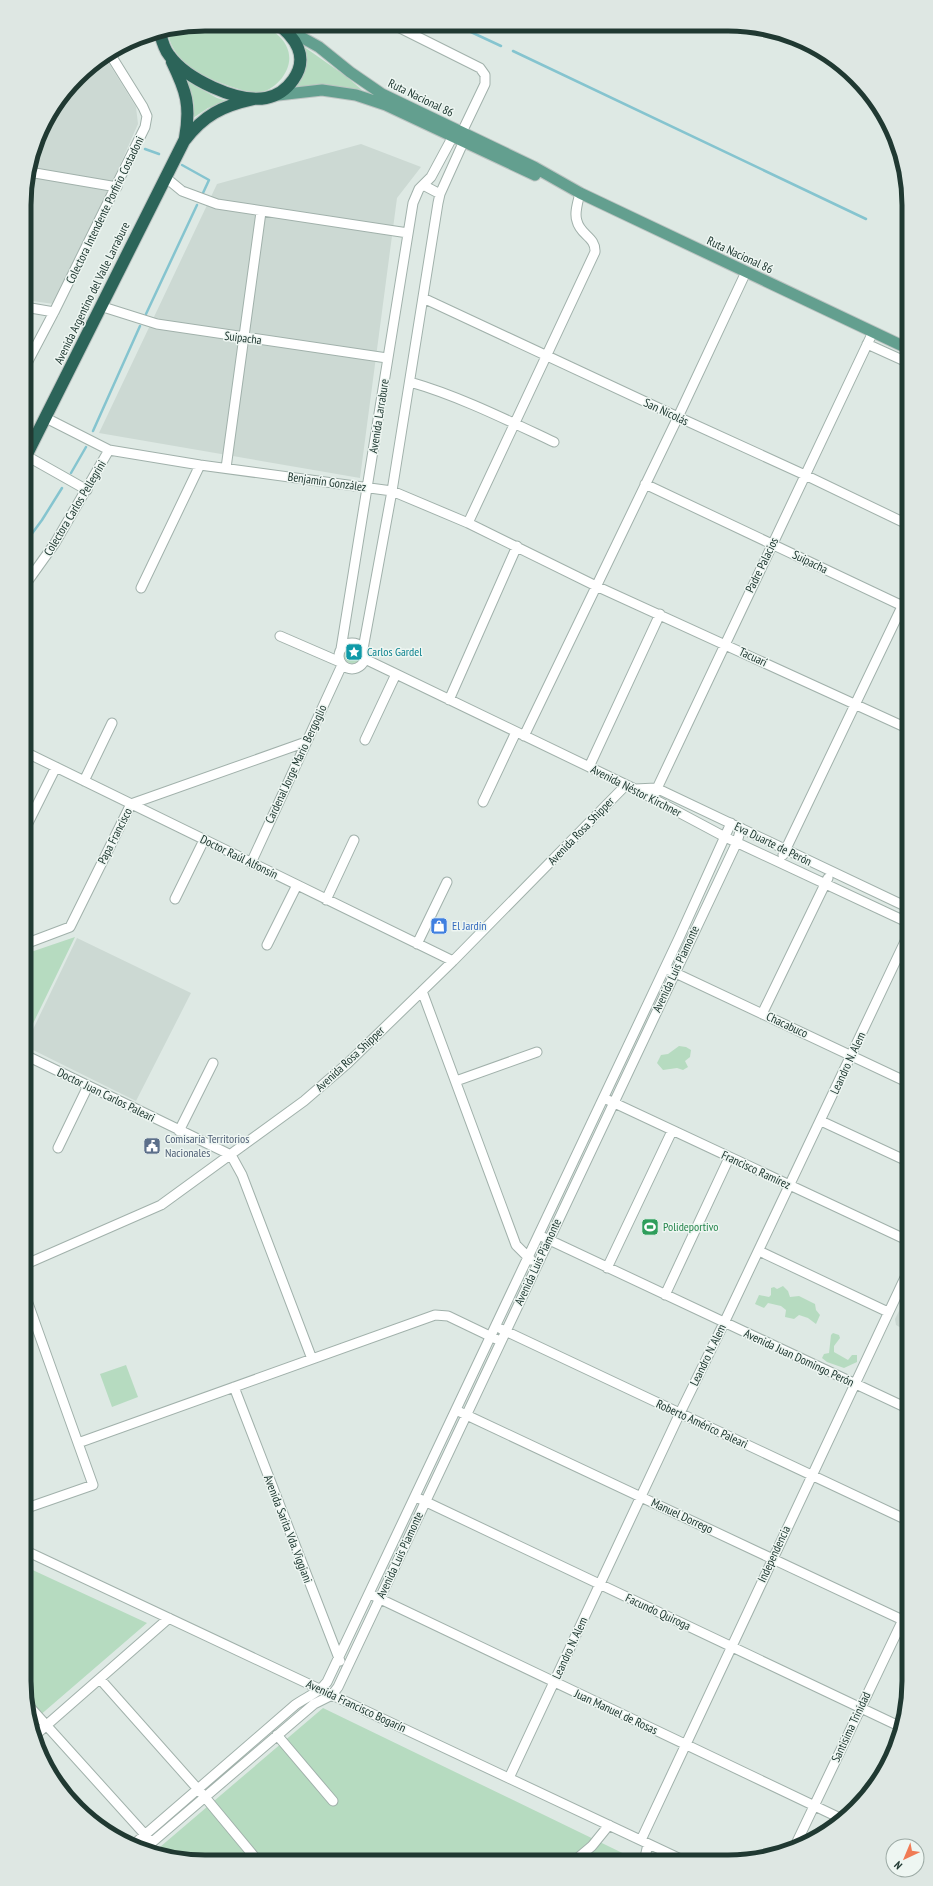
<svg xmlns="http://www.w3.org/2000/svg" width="933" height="1886" font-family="'PT Sans Narrow',sans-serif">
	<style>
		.built { fill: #ccd9d3 }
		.green { fill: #b6dbc0 }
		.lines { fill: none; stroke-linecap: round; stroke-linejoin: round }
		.stream { stroke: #85c4cf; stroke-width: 2.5 }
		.minor-casing { stroke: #a1b1ab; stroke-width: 11 }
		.major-casing { stroke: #bcc4c2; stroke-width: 13 }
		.highway-casing { stroke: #bcc4c2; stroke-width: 14 }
		.minor { stroke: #fff; stroke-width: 9 }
		.major { stroke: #639f8f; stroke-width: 11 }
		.highway { stroke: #2c6459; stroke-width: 12 }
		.labels { text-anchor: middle; stroke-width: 3; stroke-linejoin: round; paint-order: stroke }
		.street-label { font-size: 12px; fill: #203932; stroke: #eef6f2 }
		.culture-label { font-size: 12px; fill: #0d838f; stroke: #eef6f2; text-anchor: start }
		.shop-label { font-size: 12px; fill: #366cbe; stroke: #eef6f2; text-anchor: start }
		.service-label { font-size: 12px; fill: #4e5e75; stroke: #eef6f2; text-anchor: start }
		.leisure-label { font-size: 12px; fill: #27864d; stroke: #eef6f2; text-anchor: start }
		.rim { fill: none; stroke: #203932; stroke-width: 5 }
	</style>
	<rect width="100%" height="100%" fill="#dee9e4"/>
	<!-- built -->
	<path class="built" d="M 105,57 L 136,107 L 138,124 L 94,224 L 54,304 L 25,300 L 26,182 L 43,125 L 86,69 Z
		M 361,144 L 421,167 L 397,198 L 360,478 L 99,433 L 217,184 Z
		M 77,938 L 191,993 L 136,1101 L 25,1046 Z
		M 909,1291 L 909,1325 L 903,1329 L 896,1325 L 895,1319 Z"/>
	<!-- green -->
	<path class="green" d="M 205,24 C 218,24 249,21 260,25 C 284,33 299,55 282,78 C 276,85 269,91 260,92 C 245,94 212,80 199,73 C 184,64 169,49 168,31 Z
		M 300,44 L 347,77 L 362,90 C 337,86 315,83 291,90 Z
		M 185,80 L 217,98 L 227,101 L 208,108 L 193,118 L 194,104 Z
		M344 655a9 9 0 1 1 18 0a9 9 0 1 1-18 0Z
		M 75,937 L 25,1040 L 25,954 Z
		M 679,1046 L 686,1047 L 691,1050 L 690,1057 L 685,1061 L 688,1067 L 683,1070 L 677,1068 L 663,1070 L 657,1063 L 661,1055 L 668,1054 Z
		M 783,1286 L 788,1291 L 790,1297 L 799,1296 L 815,1304 L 816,1310 L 820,1315 L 816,1324 L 808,1318 L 799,1315 L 794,1319 L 785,1317 L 786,1310 L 781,1306 L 768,1303 L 764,1308 L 755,1304 L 759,1295 L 769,1297 L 771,1295 L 771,1288 L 774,1287 L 777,1289 Z
		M 833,1333 L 839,1335 L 840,1338 L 834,1346 L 834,1352 L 848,1360 L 852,1355 L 857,1355 L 857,1362 L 844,1368 L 827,1362 L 822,1358 L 824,1354 L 829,1353 L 831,1335 Z
		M 126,1365 L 138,1397 L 112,1407 L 100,1374 Z
		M 24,1566 L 147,1623 L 31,1723 L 24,1681 Z
		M 323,1708 L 641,1862 L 181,1860 L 153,1853 Z"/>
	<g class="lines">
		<!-- stream -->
		<path class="stream" d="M 458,26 L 501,46
			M 513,51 L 866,219
			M 145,149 L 159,154
			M 182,165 L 209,180 L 203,193
			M 146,314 L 197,205
			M 93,431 L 140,326
			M 71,473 L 86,447
			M 25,543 L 42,520 L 62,488"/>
		<defs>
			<path id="minor" d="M 29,172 L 117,187
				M 165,177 L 182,191 L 217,204 L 408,233
				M 423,185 L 440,194
				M 423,298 L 678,417 L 805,475 L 909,525
				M 100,306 L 157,324 L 387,358
				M 25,307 L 54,312
				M 867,344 L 909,363
				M 25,367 L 54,312 L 145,127 L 147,116 L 143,107 L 110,54
				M 410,382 C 459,396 507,420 554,442
				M 46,418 L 109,450 L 200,465 L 392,491 L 468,523 L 596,586 L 909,729
				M 25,455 L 87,490
				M 226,468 L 261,212
				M 645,484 L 909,609
				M 468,523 L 595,252 C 596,237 580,235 577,221 C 574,213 578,202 580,193
				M 25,585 L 55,543 L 109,450
				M 141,588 L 200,465
				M 280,636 L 340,662
				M339 656a13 13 0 1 1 26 0a13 13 0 1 1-26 0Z
				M 341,649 L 413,203 L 419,189 L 431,177 L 452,138 L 462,132 L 485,84 L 485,75 L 480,68 L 394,25
				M 363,649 L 392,491 L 438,203 L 440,194 L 463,143 L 462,135
				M 365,659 L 635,789 L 725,837 L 909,923
				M 449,700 L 517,546
				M 524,736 L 678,417 L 746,272
				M 365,740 L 396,674
				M 25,752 L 453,961
				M 589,767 L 660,614
				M 84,781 L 112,723
				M 635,789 L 656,788 L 909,908
				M 652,799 L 873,332
				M 483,802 L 516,732
				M 25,829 L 56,767
				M 783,855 L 909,592
				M 251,863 L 342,665
				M 175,899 L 204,840
				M 326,900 L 354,840
				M 25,944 L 70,927 L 131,804 L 306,742
				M 417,944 L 447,882
				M 267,945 L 297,885
				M 669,970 L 909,1083
				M 422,991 L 516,1245 L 531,1260
				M 762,1014 L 828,878
				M 25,1055 L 231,1155 L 242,1175 L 312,1359
				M 456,1081 L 537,1052
				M 608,1100 L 909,1241
				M 821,1121 L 909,1162
				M 179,1131 L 213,1063
				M 58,1148 L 88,1086
				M 543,1237 L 909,1409
				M 759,1251 L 888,1312
				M 24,1265 L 161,1205 L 304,1101 L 348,1063 L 453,961 L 626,785
				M 607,1268 L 672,1131
				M 665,1295 L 729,1158
				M 501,1329 L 909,1521
				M 234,1387 L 340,1661
				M 460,1412 L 909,1623
				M 78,1443 L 435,1315 L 448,1316 L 496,1339
				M 420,1499 L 901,1727
				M 24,1509 L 93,1485 L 24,1292
				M 24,1550 L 687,1862
				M 374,1596 L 842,1819
				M 100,1679 L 204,1796 L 258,1861
				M 28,1705 L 149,1839
				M 277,1735 L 333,1801
				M 33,1737 L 169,1618
				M 509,1778 L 680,1413 L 724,1323 L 909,933
				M 641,1840 L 909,1269
				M 132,1846 L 295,1705 C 306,1697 319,1693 327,1682 L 679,938 L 731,823
				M 794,1848 L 909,1607
				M 143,1850 L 314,1704 L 332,1695 L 338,1687 L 737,842 L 741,828
				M 573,1862 L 592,1846 L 609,1825
				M 644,1862 L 648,1844"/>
			<path id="major" d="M 283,27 L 319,47 L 350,72 L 382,94 L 534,167 L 580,193 L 909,349
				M 278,95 L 322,90 L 356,95 L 386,105 L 535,175"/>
			<path id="highway" d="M 160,33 C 162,41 164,49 169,55 C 186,79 237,103 266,98 C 287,94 307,70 298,48 C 294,38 286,31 278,24
				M 172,62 C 186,91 191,105 185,138
				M 25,458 L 184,141 C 204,115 222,106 254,99"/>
		</defs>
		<!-- minor casing -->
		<use href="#minor" class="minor-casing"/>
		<!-- major casing -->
		<use href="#major" class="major-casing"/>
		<!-- highway casing -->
		<use href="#highway" class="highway-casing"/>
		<!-- minor -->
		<use href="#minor" class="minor"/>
		<!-- major -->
		<use href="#major" class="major"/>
		<!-- highway -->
		<use href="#highway" class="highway"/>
	</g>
	<!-- icons -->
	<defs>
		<symbol id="sight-square" viewBox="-11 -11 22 22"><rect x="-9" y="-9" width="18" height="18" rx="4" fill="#0f9aa8" stroke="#eef6f2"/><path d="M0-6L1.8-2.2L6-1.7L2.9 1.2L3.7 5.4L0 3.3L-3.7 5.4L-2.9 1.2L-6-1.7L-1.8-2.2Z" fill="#fff"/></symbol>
		<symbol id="shop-square" viewBox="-11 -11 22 22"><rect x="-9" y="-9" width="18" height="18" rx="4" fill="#3f7fe0" stroke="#eef6f2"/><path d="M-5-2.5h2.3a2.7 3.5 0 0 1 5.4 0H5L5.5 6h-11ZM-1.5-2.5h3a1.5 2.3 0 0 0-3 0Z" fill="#fff"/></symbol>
		<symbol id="civic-square" viewBox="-11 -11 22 22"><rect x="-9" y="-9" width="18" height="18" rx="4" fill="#5c6f8a" stroke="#eef6f2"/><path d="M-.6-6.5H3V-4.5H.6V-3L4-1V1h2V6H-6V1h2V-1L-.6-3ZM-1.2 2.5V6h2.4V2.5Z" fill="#fff"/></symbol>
		<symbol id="stadium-square" viewBox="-11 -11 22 22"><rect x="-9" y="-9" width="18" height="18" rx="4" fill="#2e9e5b" stroke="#eef6f2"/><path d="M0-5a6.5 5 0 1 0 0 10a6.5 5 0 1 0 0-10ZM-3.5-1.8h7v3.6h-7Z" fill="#fff"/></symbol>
	</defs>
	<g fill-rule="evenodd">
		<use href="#sight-square" x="344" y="642" width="20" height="20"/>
		<use href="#shop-square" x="429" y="916" width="20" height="20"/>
		<use href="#civic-square" x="142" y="1136" width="20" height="20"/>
		<use href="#stadium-square" x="640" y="1217" width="20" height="20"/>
	</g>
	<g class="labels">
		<!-- street labels -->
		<g class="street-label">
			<text transform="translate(421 98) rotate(26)" y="4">Ruta Nacional 86</text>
			<text transform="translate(105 210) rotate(-64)" y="4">Colectora Intendente Porfirio Costadoni</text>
			<text transform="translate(740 255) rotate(25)" y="4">Ruta Nacional 86</text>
			<text transform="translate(92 293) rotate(-64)" y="4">Avenida Argentino del Valle Larrabure</text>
			<text transform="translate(243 338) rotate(7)" y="4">Suipacha</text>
			<text transform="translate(666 412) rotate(25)" y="4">San Nicolás</text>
			<text transform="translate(379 416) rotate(-81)" y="4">Avenida Larrabure</text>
			<text transform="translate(327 482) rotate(8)" y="4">Benjamín González</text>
			<text transform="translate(75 508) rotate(-59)" y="4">Colectora Carlos Pellegrini</text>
			<text transform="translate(810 562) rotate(26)" y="4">Suipacha</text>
			<text transform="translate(762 565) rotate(-64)" y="4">Padre Palacios</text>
			<text transform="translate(753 657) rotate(25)" y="4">Tacuarí</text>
			<text transform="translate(296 764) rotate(-65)" y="4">Cardenal Jorge Mario Bergoglio</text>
			<text transform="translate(636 791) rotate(27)" y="4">Avenida Néstor Kirchner</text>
			<text transform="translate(581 831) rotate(-46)" y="4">Avenida Rosa Shipper</text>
			<text transform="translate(115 836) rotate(-63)" y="4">Papa Francisco</text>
			<text transform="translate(773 844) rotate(26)" y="4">Eva Duarte de Perón</text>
			<text transform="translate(239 857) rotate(26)" y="4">Doctor Raúl Alfonsín</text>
			<text transform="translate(676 969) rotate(-65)" y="4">Avenida Luis Piamonte</text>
			<text transform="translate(787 1025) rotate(25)" y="4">Chacabuco</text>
			<text transform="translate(350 1059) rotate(-43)" y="4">Avenida Rosa Shipper</text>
			<text transform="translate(848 1063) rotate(-65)" y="4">Leandro N. Alem</text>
			<text transform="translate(106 1095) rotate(26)" y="4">Doctor Juan Carlos Paleari</text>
			<text transform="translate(756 1170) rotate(25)" y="4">Francisco Ramírez</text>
			<text transform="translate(538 1262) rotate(-65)" y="4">Avenida Luis Piamonte</text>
			<text transform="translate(708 1355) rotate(-64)" y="4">Leandro N. Alem</text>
			<text transform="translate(799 1358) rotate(25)" y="4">Avenida Juan Domingo Perón</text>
			<text transform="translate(702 1424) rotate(25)" y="4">Roberto Américo Paleari</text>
			<text transform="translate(682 1516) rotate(25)" y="4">Manuel Dorrego</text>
			<text transform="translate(288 1529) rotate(69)" y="4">Avenida Sarita Vda. Viggiani</text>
			<text transform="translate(774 1554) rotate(-65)" y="4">Independencia</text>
			<text transform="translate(400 1555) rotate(-65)" y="4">Avenida Luis Piamonte</text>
			<text transform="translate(658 1612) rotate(25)" y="4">Facundo Quiroga</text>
			<text transform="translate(570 1648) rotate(-65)" y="4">Leandro N. Alem</text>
			<text transform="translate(356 1706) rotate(25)" y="4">Avenida Francisco Bogarín</text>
			<text transform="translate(616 1712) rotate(25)" y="4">Juan Manuel de Rosas</text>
			<text transform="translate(851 1727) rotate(-65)" y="4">Santisima Trinidad</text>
		</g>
		<!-- culture labels -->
		<g class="culture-label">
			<text x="367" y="656">Carlos Gardel</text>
		</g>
		<!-- shop labels -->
		<g class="shop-label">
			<text x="452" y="930">El Jardín</text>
		</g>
		<!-- service labels -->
		<g class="service-label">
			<text x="165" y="1143">Comisaría Territorios<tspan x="165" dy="14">Nacionales</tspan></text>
		</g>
		<!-- leisure labels -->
		<g class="leisure-label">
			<text x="663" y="1231">Polideportivo</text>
		</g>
	</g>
	<!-- crop -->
	<path d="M0 0H933V1886H0ZM205 31H728A174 174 0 0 1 902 205V1681A174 174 0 0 1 728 1855H205A174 174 0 0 1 31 1681V205A174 174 0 0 1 205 31Z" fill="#dee7e3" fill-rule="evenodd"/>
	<path class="rim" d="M205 31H728A174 174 0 0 1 902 205V1681A174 174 0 0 1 728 1855H205A174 174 0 0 1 31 1681V205A174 174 0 0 1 205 31Z"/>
	<!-- north arrow -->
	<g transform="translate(905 1858) rotate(224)"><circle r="19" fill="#eef6f2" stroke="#9caaa5"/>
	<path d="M0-3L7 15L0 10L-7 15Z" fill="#f07b55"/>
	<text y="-6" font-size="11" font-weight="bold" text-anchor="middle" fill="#203932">N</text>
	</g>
</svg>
